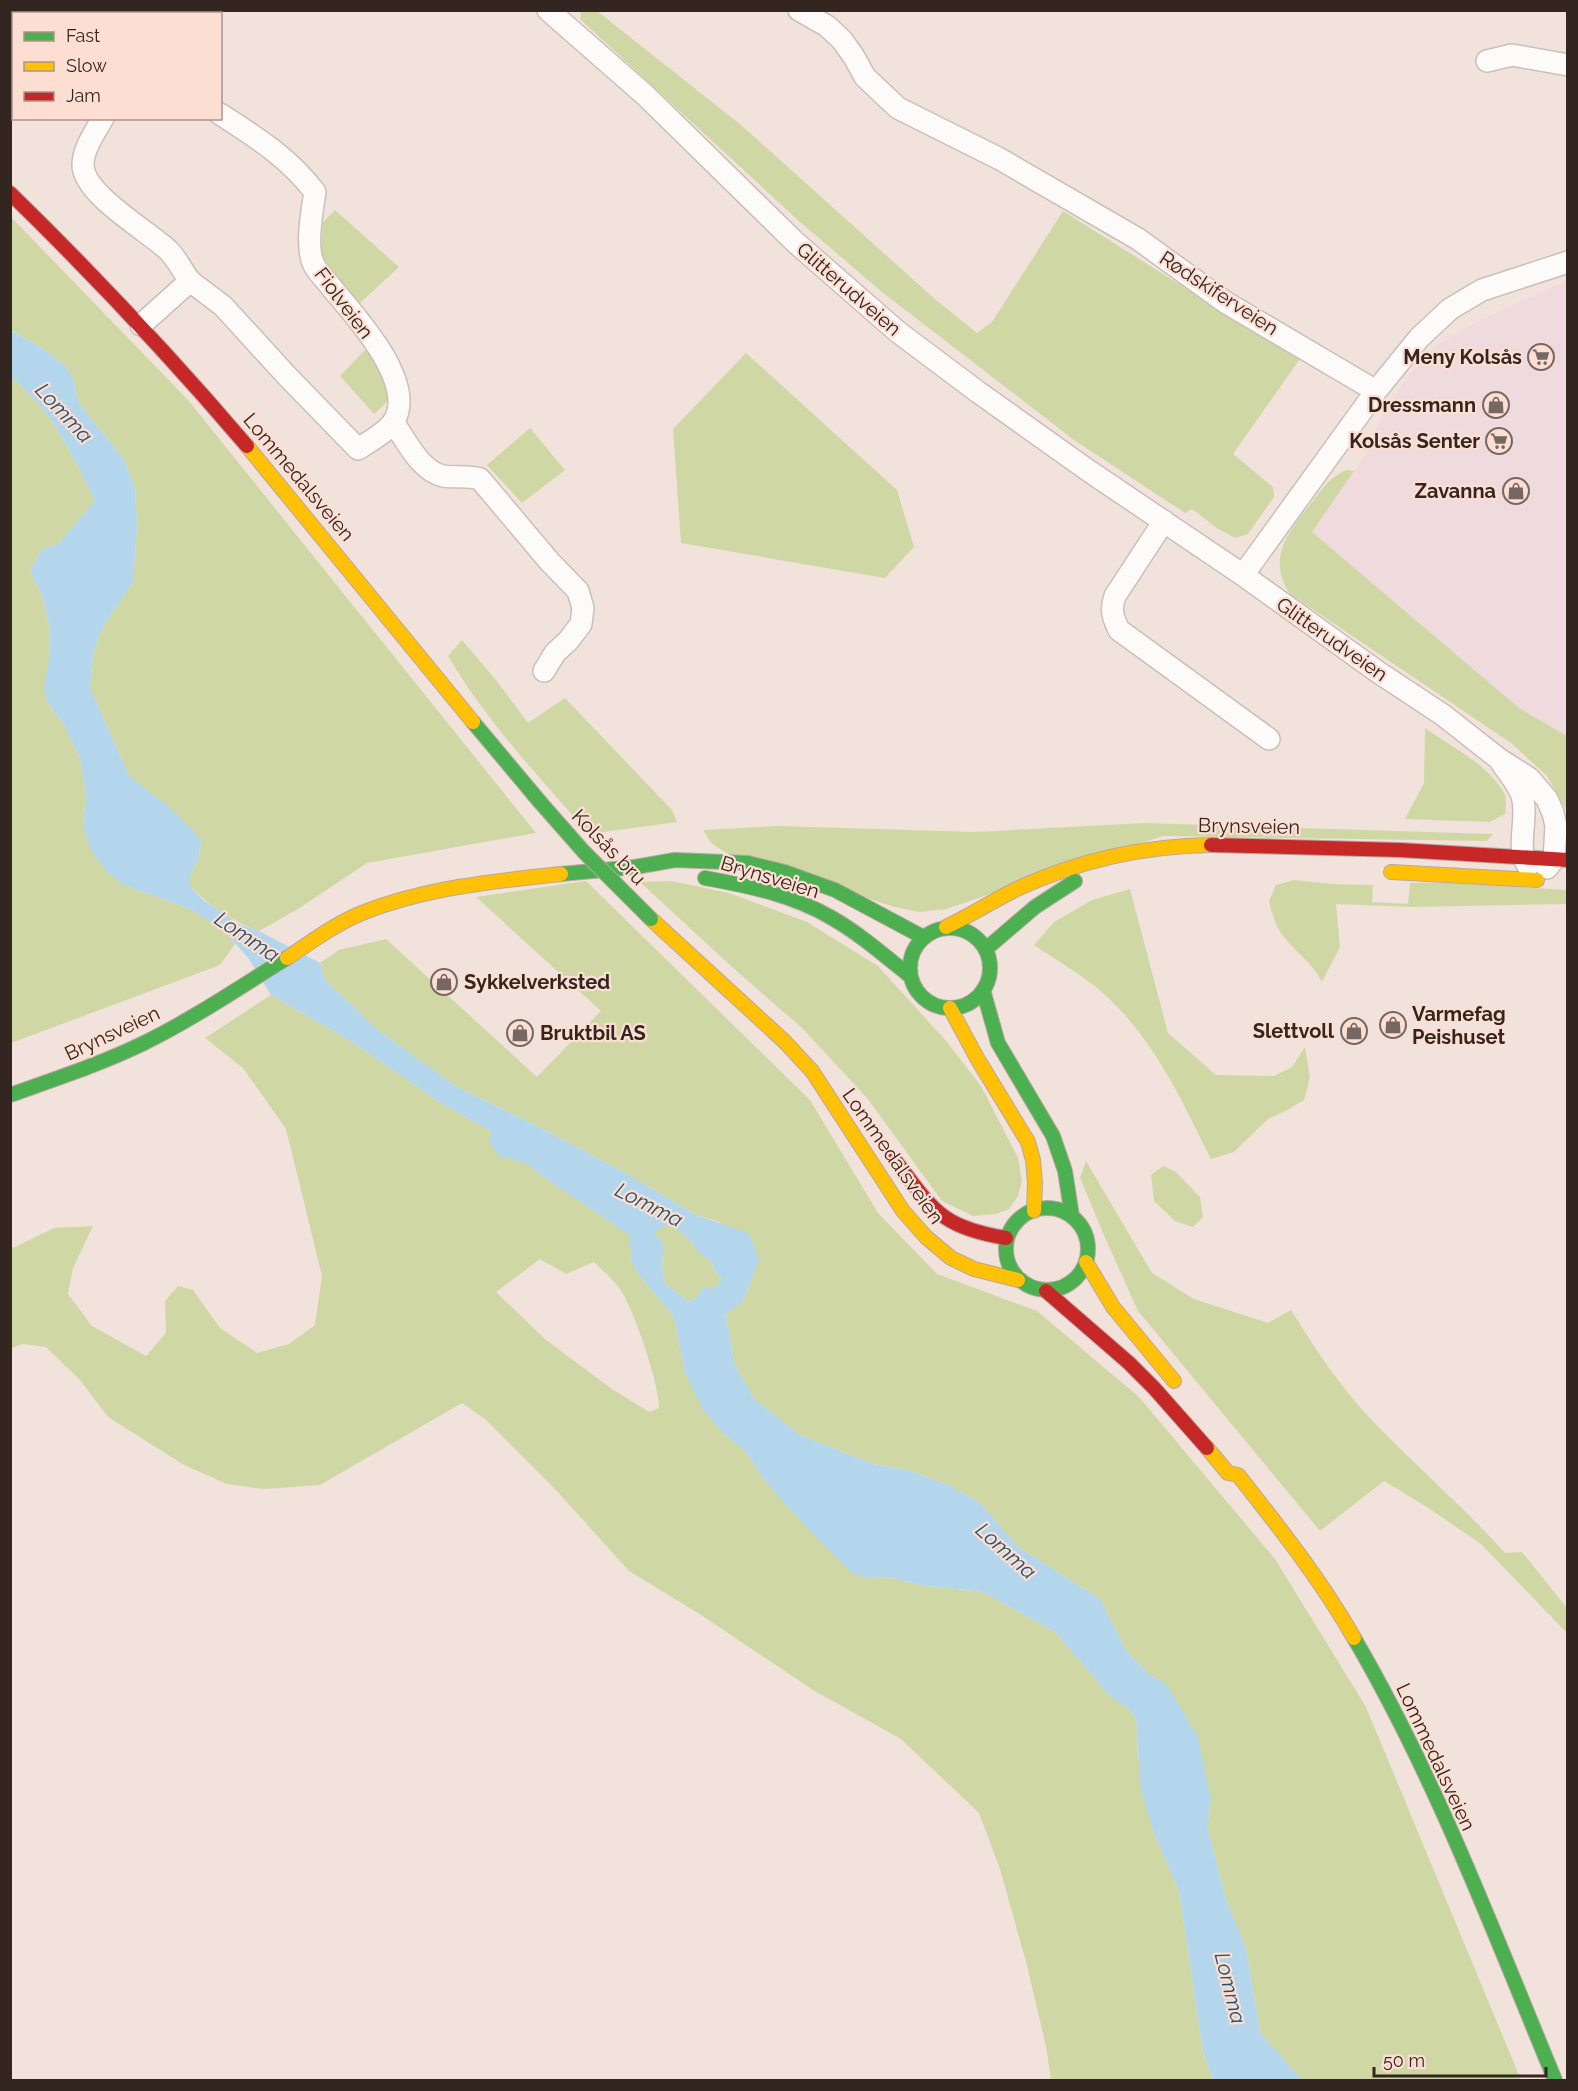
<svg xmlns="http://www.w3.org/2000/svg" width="1578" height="2091" font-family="Raleway,sans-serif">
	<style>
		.commercial { fill: #efdadd }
		.green { fill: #cfd8a5; fill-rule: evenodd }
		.water { fill: #b3d6ed; fill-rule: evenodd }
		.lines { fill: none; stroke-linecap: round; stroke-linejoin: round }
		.street-casing { stroke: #ccbeb8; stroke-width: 24 }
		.fast-casing { stroke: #baa6a0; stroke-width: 16 }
		.slow-casing { stroke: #baa6a0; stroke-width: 16 }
		.jam-casing { stroke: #baa6a0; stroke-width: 16 }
		.street { stroke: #fdfbfa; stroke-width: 21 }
		.fast { stroke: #4caf50; stroke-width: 14 }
		.slow { stroke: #ffc107; stroke-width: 14 }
		.jam { stroke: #c62828; stroke-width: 14 }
		.fast-bridge-casing { stroke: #baa6a0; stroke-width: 16; stroke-linecap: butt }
		.fast-bridge { stroke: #4caf50; stroke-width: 14 }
		.labels { text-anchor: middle; stroke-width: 4.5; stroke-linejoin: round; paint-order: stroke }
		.street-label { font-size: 20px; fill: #332520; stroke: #fcded2 }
		.poi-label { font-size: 20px; font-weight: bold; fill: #332520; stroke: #fcded2; text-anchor: end }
		.water-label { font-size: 21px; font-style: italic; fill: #27526b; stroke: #fcded2 }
	</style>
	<rect width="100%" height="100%" fill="#f2e2dc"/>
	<!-- commercial -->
	<path class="commercial" d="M 1567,280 L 1567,736 L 1519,708 L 1312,532 L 1367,453 L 1378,424 L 1403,383 L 1434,347 L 1469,326 Z"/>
	<!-- green -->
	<path class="green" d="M 581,11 L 597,11 L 741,125 L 936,300 L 977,333 L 992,322 L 1063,211 L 1198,296 L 1302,356 L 1233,454 L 1273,487 L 1274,497 L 1248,534 L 1235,538 L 1218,529 L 1192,509 L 1185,513 L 1074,440 L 882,292 L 800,222 L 580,19 Z
		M 335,210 L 399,267 L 359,304 L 321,259 L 323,222 Z
		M 10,216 L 188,400 L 536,833 L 367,863 L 298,909 L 259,931 C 234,922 209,906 190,886 L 190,876 L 199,857 L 201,839 L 163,803 L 129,776 L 90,688 L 93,653 L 99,636 L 105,623 L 133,583 L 137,525 L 135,487 L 123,458 L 81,406 C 76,397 76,388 73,379 C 65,358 29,341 11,330 Z
		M 365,350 L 374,357 L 391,398 L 374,414 L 340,376 Z
		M 746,353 L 897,490 L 914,547 L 885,578 L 681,543 L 673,429 Z
		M 11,378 C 52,408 73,457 95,501 L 58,544 L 41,550 L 30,571 L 42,595 L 50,629 L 48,703 L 64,725 L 80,758 L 86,794 L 83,825 L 124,885 L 190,909 L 223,930 L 235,944 L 220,965 L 11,1043 Z
		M 530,428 L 565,470 L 522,503 L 487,465 Z
		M 1346,470 L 1354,471 L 1312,532 L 1519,708 L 1567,736 L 1567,812 L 1547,776 L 1511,743 L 1290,594 C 1267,559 1287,534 1309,506 C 1322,490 1327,479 1346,470 Z
		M 462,640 L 496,680 L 528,723 L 565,698 L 672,810 L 677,822 L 589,834 C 539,777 487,722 448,656 Z
		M 1425,728 C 1450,746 1486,763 1503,791 C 1507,798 1506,806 1505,814 L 1490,822 L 1405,819 L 1424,783 Z
		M 1145,823 L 1493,834 L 1487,841 L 1163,836 L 946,909 L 919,912 L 895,907 L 731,856 L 711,843 L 703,830 L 778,826 L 976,832 Z
		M 1294,880 L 1333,884 L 1373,885 L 1372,902 L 1408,904 L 1410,883 L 1447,883 L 1568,890 L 1567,904 L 1412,907 L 1336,904 L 1340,947 L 1322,982 C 1313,963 1296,953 1284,937 C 1276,927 1272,914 1269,901 L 1276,885 Z
		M 586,881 L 810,1100 L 878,1213 L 937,1274 L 1037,1311 L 1139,1397 L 1275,1559 L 1366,1707 L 1521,2080 L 1302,2080 L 1260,2033 L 1246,1948 L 1226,1900 L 1207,1826 L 1211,1800 L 1166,1684 L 1150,1675 L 1127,1652 L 1100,1599 L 1018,1547 L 979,1502 L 948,1485 L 908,1470 L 873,1464 L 800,1435 L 754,1399 L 734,1363 L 726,1313 L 742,1303 L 759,1261 L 719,1222 L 696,1215 L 627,1174 L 533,1124 L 455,1086 L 378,1030 L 325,980 L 320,963 L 339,950 L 386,939 L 537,1077 L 601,1011 L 476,897 Z
		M 671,881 L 729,893 L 807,922 L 878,966 L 947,1042 L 981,1086 L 1018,1158 L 1022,1181 L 1018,1196 L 1009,1209 L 996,1214 L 973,1216 L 942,1201 L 867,1098 L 802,1028 L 732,967 L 640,882 Z
		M 1130,889 L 1168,1033 L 1216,1075 L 1274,1076 L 1292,1067 L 1305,1047 L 1310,1078 L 1304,1100 L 1289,1109 L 1268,1119 L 1234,1152 L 1211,1159 C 1182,1101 1154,1039 1105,995 C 1086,977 1056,960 1034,945 L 1054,922 L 1092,900 Z
		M 271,995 L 352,1042 L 442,1104 L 491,1131 L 539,1174 L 630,1235 L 632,1262 L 640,1276 L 674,1317 L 685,1373 L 724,1434 L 746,1452 L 767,1484 L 866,1578 L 887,1577 L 921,1585 L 983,1592 L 1055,1632 L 1112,1698 L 1129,1709 L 1136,1719 L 1138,1756 L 1153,1831 L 1179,1891 L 1203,2052 L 1213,2080 L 1051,2080 L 1046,2046 L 1026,1962 L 1000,1869 L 979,1813 L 901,1739 L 813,1690 L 698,1613 L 629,1571 L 555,1489 L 485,1419 L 462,1403 L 320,1485 L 264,1489 L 227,1484 L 184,1465 L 108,1417 L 80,1380 L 46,1347 L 22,1344 L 11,1349 L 11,1249 L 54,1228 L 93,1226 L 73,1268 L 68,1294 L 92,1326 L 146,1356 L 166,1333 L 165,1301 L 178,1286 L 193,1290 L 220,1328 L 257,1353 L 289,1344 L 315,1325 L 322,1276 L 286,1129 L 243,1068 L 205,1038 ZM 540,1259 L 566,1274 L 594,1262 C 602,1270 613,1279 620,1289 C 633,1307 660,1386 659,1408 L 649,1412 L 612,1389 L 546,1340 L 496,1292 Z
		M 1086,1161 L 1152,1273 L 1194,1299 L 1268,1323 L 1291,1310 C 1314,1347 1337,1382 1366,1414 C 1411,1462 1461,1504 1505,1553 L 1522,1552 L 1567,1608 L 1567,1633 L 1481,1544 L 1430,1509 L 1384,1481 L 1320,1531 L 1138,1311 L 1106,1240 L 1080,1178 Z
		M 1163,1166 L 1176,1172 L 1200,1197 L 1203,1217 L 1193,1227 L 1175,1221 L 1154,1201 L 1151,1175 Z
		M 669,1223 L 687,1237 L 700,1254 L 711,1261 L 716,1273 L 722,1279 L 713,1290 L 703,1287 L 699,1295 L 690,1302 L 665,1284 L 662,1269 L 663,1257 L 654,1232 Z"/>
	<!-- water -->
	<path class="water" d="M 10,330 C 29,341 65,358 73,379 C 76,388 76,397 81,406 L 123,458 L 135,487 L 137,525 L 133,583 L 105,623 L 99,636 L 93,653 L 90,688 L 129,776 L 162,802 L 162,800 L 201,839 L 199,857 L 190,876 L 190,886 L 202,899 L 239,924 L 259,931 L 320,963 L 325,980 L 378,1030 L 455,1086 L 533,1124 L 627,1174 L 696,1215 L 748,1233 L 754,1245 L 759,1261 L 742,1303 L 726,1314 L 734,1363 L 754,1399 L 800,1435 L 873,1464 L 908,1470 L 948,1485 L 979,1502 L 1018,1547 L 1100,1599 L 1127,1652 L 1150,1675 L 1166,1684 L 1198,1737 L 1211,1800 L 1207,1826 L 1226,1900 L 1246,1948 L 1260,2033 L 1302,2080 L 1213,2080 L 1203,2052 L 1179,1891 L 1153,1831 L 1141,1790 L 1136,1719 L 1129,1709 L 1112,1698 L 1055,1632 L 983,1592 L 921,1585 L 887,1577 L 866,1578 L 852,1573 L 814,1535 L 767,1484 L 746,1452 L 724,1434 L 703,1410 L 685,1373 L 674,1317 L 640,1276 L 632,1262 L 629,1235 L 539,1174 L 528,1164 L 499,1156 L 490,1143 L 491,1131 L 442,1104 L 352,1042 L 271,995 L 249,959 L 223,930 L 190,909 L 124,885 L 106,871 L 91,850 L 83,825 L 86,794 L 80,758 L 64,725 L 48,703 L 44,689 L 49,659 L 50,629 L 42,595 L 30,571 L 41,550 L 58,544 L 95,501 C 73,457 52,408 11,378 ZM 669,1224 L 687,1237 L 700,1254 L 711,1261 L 716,1273 L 722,1279 L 713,1289 L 703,1287 L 699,1295 L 690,1302 L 665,1284 L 662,1269 L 663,1243 L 654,1232 Z"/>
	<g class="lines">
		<defs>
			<path id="street" d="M 27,10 L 29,14
				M 548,10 L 645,95 L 795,242 L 898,332 L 978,392 L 1089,471 L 1243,575 L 1378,672 L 1443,715 L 1499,759 L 1529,778 L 1547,799 L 1553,813 L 1556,826 L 1554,859 L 1547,868
				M 799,10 L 827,26 L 842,40 L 854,57 L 865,77 L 898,108 L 1000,159 L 1138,239 L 1225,302 L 1376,391
				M 1487,61 L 1512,55 L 1568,65
				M 103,118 C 95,132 83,149 83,165 C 83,194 148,231 169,251 C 177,259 183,272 190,281
				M 141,325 L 190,281 L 223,306 L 287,376 L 358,449 C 370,441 386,433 394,421 C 417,382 355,316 331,287 C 326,280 318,273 314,265 C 305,248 312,210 315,192 C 288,157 257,138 220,114
				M 393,422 C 406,440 420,471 443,476 C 456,478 468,475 480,479 L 549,561 L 578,591 L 583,608 L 581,624 L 568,641 L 555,653 L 544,671
				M 1164,521 L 1115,596 C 1110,610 1113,618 1119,630 L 1269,739
				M 1243,575 L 1376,391 L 1419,338 L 1450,309 L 1482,290 L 1568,262
				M 1499,759 C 1505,769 1519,785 1522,796 C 1529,819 1515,846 1528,866"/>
			<path id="fast" d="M 473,722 L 540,802
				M 561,874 L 635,867 L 675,860 L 748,863 L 785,872 L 835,890 L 923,937
				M 705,878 C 749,886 793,895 832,918 C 860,934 885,956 910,976
				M910 968a40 40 0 1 1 80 0a40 40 0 1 1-80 0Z
				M 986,949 L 1035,907 L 1075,881
				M 983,990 L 998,1043 L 1053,1136 L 1065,1171 L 1072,1216
				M 10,1095 C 55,1079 101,1064 144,1043 C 193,1019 240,987 287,958
				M1006 1249a41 41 0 1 1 82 0a41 41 0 1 1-82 0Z
				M 1354,1638 C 1436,1778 1493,1931 1555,2080"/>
			<path id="slow" d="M 247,446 L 473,722
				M 1391,872 L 1537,880
				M 651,919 L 784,1041 L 812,1071 L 903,1211 L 926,1237 L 951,1258 L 974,1269 L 1018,1280
				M 946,927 C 971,915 994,900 1019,888 C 1080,860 1145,846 1211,845
				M 287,958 C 311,942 335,924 362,913 C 425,888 494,881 561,874
				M 950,1008 L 977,1058 L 1028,1142 L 1033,1160 L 1035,1183 L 1034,1211
				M 1086,1262 L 1113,1307 L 1174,1381
				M 1207,1448 L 1228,1473 L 1238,1475 C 1279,1527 1321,1580 1354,1638"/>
			<path id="jam" d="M 10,193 C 93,274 172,358 247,446
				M 1211,845 L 1400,850 L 1568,860
				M 894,1159 C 933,1209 939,1227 1006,1238
				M 1046,1291 L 1129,1363 L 1154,1388 L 1207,1448"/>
		</defs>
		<!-- street casing -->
		<use href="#street" class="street-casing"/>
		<!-- fast casing -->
		<use href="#fast" class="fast-casing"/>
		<!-- slow casing -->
		<use href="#slow" class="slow-casing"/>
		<!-- jam casing -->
		<use href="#jam" class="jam-casing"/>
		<!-- street -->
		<use href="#street" class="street"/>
		<!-- fast -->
		<use href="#fast" class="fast"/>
		<!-- slow -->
		<use href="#slow" class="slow"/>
		<!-- jam -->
		<use href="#jam" class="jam"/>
		<defs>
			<path id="fast-bridge" d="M 540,802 L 584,852 L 651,919"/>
		</defs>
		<!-- fast-bridge casing -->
		<use href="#fast-bridge" class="fast-bridge-casing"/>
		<!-- fast-bridge -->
		<use href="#fast-bridge" class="fast-bridge"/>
	</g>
	<!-- icons -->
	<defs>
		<symbol id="supermarket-ring" viewBox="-11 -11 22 22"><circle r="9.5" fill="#fcded2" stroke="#766762" stroke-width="1.5"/><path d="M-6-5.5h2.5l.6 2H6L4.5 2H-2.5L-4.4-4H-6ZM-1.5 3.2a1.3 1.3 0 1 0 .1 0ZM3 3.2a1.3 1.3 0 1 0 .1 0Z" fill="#766762"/></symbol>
		<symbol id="shop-ring" viewBox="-11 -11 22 22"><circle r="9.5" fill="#fcded2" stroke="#766762" stroke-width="1.5"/><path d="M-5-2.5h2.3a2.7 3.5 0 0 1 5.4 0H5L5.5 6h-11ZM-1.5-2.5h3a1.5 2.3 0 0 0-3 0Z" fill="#766762"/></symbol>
	</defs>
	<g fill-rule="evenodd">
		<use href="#supermarket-ring" x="1526" y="342" width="30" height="30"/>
		<use href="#shop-ring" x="1481" y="390" width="30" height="30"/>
		<use href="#supermarket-ring" x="1484" y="426" width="30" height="30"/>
		<use href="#shop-ring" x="1501" y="476" width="30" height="30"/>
		<use href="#shop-ring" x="429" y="967" width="30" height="30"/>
		<use href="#shop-ring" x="1378" y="1010" width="30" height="30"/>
		<use href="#shop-ring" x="1339" y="1016" width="30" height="30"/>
		<use href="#shop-ring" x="505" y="1018" width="30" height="30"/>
	</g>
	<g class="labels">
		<!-- street labels -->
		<g class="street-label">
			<text transform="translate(849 289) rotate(41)" y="7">Glitterudveien</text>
			<text transform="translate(1219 293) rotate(33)" y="7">Rødskiferveien</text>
			<text transform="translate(344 303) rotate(53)" y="7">Fiolveien</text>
			<text transform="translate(299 477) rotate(50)" y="7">Lommedalsveien</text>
			<text transform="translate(1332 639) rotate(35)" y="7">Glitterudveien</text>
			<text transform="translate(1249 826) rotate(1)" y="7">Brynsveien</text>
			<text transform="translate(609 847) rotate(46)" y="7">Kolsås bru</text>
			<text transform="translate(770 877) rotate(17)" y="7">Brynsveien</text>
			<text transform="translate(112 1033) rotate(-25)" y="7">Brynsveien</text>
			<text transform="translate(893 1156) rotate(55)" y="7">Lommedalsveien</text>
			<text transform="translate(1436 1757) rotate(65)" y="7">Lommedalsveien</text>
		</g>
		<!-- poi labels -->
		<g class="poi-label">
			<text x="1522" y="364">Meny Kolsås</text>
			<text x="1476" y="412">Dressmann</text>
			<text x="1480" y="448">Kolsås Senter</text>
			<text x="1496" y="498">Zavanna</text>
			<text x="464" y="989" text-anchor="start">Sykkelverksted</text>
			<text x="1412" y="1021" text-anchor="start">Varmefag<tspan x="1412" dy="23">Peishuset</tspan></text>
			<text x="1334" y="1038">Slettvoll</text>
			<text x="540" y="1040" text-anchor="start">Bruktbil AS</text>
		</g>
		<!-- water labels -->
		<g class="water-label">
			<text transform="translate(64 413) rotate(47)" y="7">Lomma</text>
			<text transform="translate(247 937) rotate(34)" y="7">Lomma</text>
			<text transform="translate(649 1205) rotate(27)" y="7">Lomma</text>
			<text transform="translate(1006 1551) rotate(42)" y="7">Lomma</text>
			<text transform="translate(1230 1988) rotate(76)" y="7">Lomma</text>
		</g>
	</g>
	<!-- border -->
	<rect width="1578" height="2091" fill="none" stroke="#332520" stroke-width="24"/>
	<!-- legend -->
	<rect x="12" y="12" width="210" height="108" fill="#fcded2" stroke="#ac948b" stroke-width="1.5"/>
	<rect x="24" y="32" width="30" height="9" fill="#4caf50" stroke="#ac948b" stroke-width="1.5"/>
	<text x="66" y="42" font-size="18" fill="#332520">Fast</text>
	<rect x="24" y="62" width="30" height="9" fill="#ffc107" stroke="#ac948b" stroke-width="1.5"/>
	<text x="66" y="72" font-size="18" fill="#332520">Slow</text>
	<rect x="24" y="92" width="30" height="9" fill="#c62828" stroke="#ac948b" stroke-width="1.5"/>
	<text x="66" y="102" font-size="18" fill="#332520">Jam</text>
	<!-- scale -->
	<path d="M1374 2067v9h172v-9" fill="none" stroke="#332520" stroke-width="3"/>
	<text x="1383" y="2067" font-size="18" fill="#332520" stroke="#fcded2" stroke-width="4.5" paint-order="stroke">50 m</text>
</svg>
